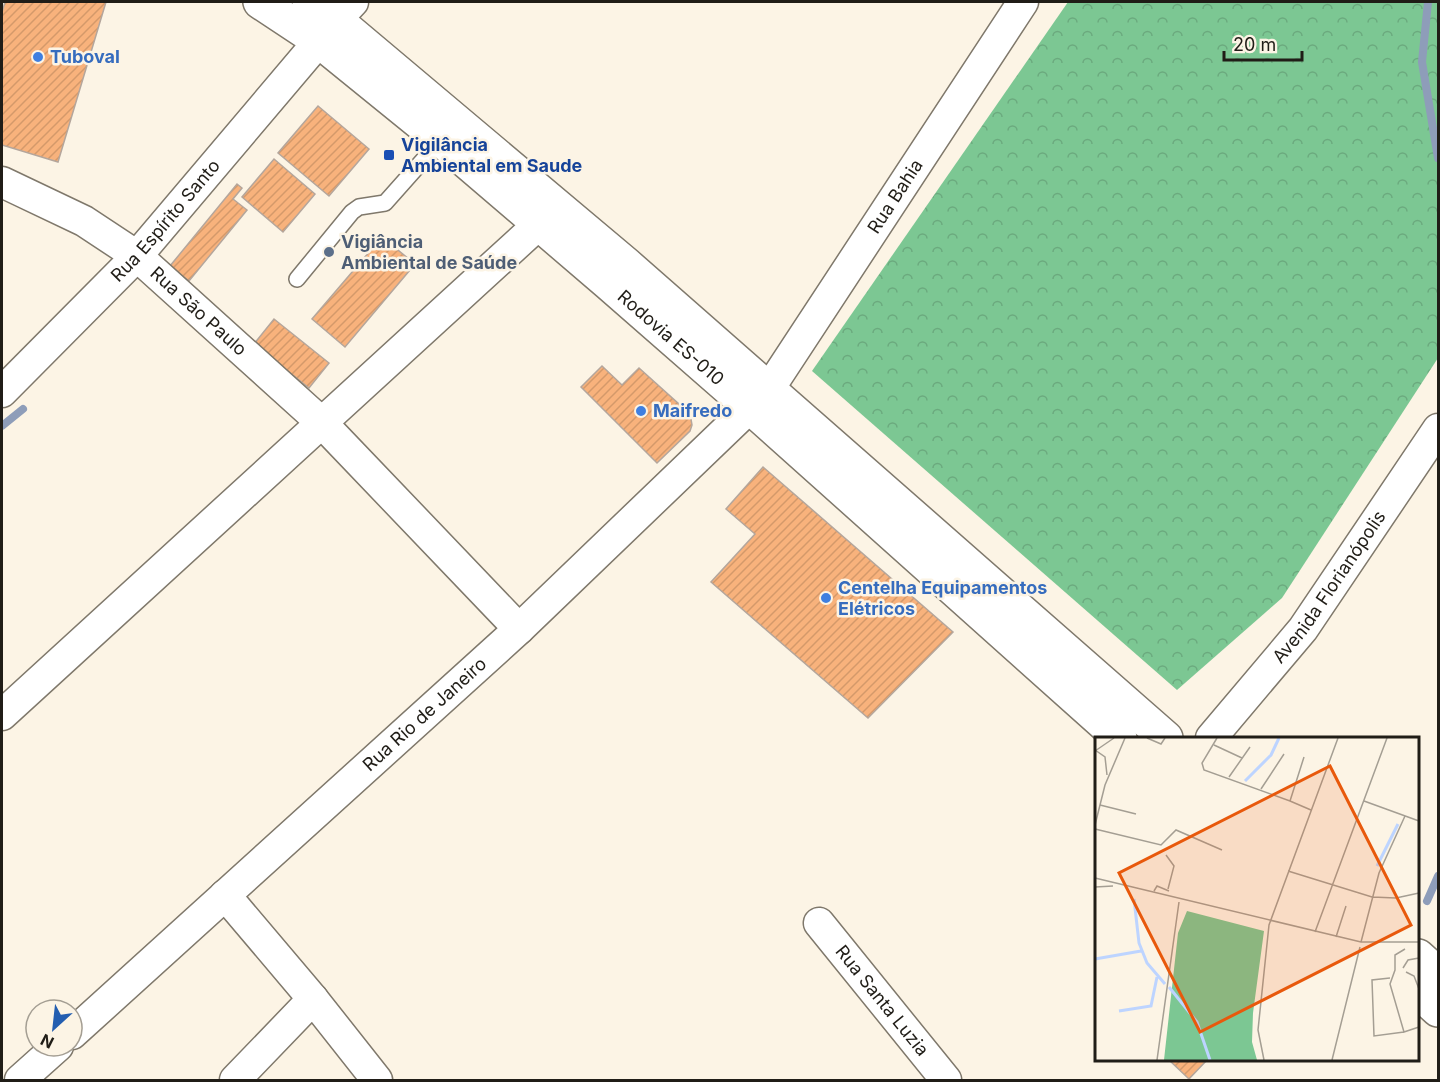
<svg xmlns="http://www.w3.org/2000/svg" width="1440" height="1082" font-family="Inter,sans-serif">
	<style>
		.forest { fill: url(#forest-crowns) }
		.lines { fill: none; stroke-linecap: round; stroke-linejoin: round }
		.stream { stroke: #8e9db9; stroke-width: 8 }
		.building { fill: url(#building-hatch); stroke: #b4a69c; stroke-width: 1.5 }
		.lane-casing { stroke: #7f786b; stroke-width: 18 }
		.street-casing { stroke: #7f786b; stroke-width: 33 }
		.secondary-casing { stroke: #7f786b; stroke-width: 36 }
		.lane { stroke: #fff; stroke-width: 15 }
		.street { stroke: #fff; stroke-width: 30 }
		.secondary { stroke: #fff; stroke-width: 33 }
		.shop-dot { fill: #3f7fe0; stroke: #fcf4e5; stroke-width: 2 }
		.transit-dot { fill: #1a4fb4; stroke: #fcf4e5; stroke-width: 2 }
		.service-dot { fill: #5c6f8a; stroke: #fcf4e5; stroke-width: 2 }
		.labels { text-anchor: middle; stroke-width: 5; stroke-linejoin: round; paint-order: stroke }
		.shop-label { font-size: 18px; font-weight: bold; fill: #366cbe; stroke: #fcf4e5; text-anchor: start }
		.transit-label { font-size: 18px; font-weight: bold; fill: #164399; stroke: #fcf4e5; text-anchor: start }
		.street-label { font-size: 18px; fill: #201d17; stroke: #fcf4e5 }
		.service-label { font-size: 18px; font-weight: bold; fill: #4e5e75; stroke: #fcf4e5; text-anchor: start }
		.inset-river { fill: none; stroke: #bdd4ff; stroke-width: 3 }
		.inset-road { fill: none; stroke: #a49e93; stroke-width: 1.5 }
		.view { fill: #e8590c; fill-opacity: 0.15; stroke: #e8590c; stroke-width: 3 }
		.inset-edge { fill: none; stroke: #201d17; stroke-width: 3 }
	</style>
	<defs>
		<pattern id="forest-crowns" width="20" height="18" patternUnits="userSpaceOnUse" patternTransform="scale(1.5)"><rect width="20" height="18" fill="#7cc793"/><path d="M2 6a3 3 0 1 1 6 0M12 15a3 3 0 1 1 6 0" fill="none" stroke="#6baa7e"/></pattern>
		<pattern id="building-hatch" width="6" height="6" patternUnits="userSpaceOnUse" patternTransform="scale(1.5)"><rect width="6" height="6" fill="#f8b27c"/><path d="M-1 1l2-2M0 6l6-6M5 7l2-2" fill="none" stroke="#d4996a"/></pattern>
	</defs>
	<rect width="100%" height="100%" fill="#fcf4e5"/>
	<!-- forest -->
	<path class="forest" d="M 1068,2 L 1438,2 L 1438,358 L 1282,598 L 1177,690 L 812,371 Z"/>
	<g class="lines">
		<!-- stream -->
		<path class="stream" d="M 1428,2 L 1422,62 L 1438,158
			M 2,426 L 23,409
			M 1427,901 L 1438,876"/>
	</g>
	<!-- building -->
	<path class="building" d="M 5,2 L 106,2 L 58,162 L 2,145 L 2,12 Z
		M 318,106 L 369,149 L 329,196 L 278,153 Z
		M 274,159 L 315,194 L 283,232 L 242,197 Z
		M 237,184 L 242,188 L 233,199 L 247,210 L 189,281 L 170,266 Z
		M 382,237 L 415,264 L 345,347 L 312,319 Z
		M 274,319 L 329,363 L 309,388 L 254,344 Z
		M 602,366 L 622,385 L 639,368 L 690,414 L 692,425 L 690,431 L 657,463 L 581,387 Z
		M 763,467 L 953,632 L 868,718 L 711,582 L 755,534 L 726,509 Z
		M 1169,1060 L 1207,1060 L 1189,1079 Z"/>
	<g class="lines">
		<defs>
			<path id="lane" d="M 297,279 L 352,212 L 359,207 L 385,203 L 441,140"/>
			<g id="street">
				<path d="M 336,20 L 353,2"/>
				<path id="s1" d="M 2,182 L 84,221 L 137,256 L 321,422 L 519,629"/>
				<path id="s2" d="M 2,392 L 137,256 L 319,41"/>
				<path d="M 2,715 L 539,224"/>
				<path id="s3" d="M 1211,738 L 1303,629 L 1438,429"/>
				<path d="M 225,895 L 313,999"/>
				<path id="s4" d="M 819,923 L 946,1080"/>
				<path id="s5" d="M 72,1034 L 519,629 L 769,389 L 1023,2"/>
				<path d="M 20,1080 L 58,1046"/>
				<path d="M 235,1080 L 313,999 L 377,1080"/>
			</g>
			<g id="secondary">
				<path id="s6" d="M 260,2 L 319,41 L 441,140 L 608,283 L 751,408 L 1120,738"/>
				<path d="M 309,2 L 336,20 L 626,264 L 1166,738"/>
				<path d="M 1418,956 L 1438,974"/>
				<path d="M 1418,992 L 1438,1010"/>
			</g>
		</defs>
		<!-- lane casing -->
		<use href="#lane" class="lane-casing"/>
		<!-- street casing -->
		<use href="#street" class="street-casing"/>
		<!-- secondary casing -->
		<use href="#secondary" class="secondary-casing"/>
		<!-- lane -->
		<use href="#lane" class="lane"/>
		<!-- street -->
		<use href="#street" class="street"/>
		<!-- secondary -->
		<use href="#secondary" class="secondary"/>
	</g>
	<!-- markers -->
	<g class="shop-dot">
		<circle cx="38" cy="57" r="6"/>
		<circle cx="641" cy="411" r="6"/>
		<circle cx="826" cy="598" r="6"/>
	</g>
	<rect class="transit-dot" x="383" y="149" width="12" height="12" rx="3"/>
	<circle class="service-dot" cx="329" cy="252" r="6"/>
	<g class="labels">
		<!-- shop labels -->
		<g class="shop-label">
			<text x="50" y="63">Tuboval</text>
			<text x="653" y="417">Maifredo</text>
			<text x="838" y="594">Centelha Equipamentos<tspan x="838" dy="21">Elétricos</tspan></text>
		</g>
		<!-- transit labels -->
		<g class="transit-label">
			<text x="401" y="151">Vigilância<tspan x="401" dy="21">Ambiental em Saude</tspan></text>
		</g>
		<!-- street labels -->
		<g class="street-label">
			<text dy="6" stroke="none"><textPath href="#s5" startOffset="1180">Rua Bahia</textPath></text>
			<text dy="6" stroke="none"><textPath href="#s2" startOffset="237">Rua Espírito Santo</textPath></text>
			<text dy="6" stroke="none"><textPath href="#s1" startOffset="237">Rua São Paulo</textPath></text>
			<text dy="6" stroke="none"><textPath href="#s6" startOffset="531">Rodovia ES-010</textPath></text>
			<text dy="6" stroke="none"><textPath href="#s3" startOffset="192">Avenida Florianópolis</textPath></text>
			<text dy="6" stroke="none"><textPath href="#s5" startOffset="476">Rua Rio de Janeiro</textPath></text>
			<text dy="6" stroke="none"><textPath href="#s4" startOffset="100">Rua Santa Luzia</textPath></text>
		</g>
		<!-- service labels -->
		<g class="service-label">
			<text x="341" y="248">Vigiância<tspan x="341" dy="21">Ambiental de Saúde</tspan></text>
		</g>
	</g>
	<!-- overview -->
	<g transform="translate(1095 737)">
		<rect width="324" height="324" fill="#fcf4e5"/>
		<path d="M 92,174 L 169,194 L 158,276 L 157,305 L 162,323 L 69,323 L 83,196 Z" fill="#7cc793"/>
		<path class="inset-river" d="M 150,44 L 176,18 L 184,1M 282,129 L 303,87M 39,162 L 44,206 L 52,226 L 70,247M 0,222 L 46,214M 74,250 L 102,285 L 115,323M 24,274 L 56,269 L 62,240"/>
		<path class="inset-road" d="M 52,1 L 66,7 L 70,1M 122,1 L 107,26 L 109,33 L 195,64 L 209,20M 119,8 L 147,21M 0,13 L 10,20 L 12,38M 0,14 L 19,1M 134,40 L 155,10M 166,52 L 189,17M 195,64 L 216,73M 269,64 L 324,84M 5,68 L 41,77M 0,88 L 10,48 L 30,1M 0,92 L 66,108 L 81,93 L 127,113M 71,118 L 79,129 L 73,152M 193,134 L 277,160 L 301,161 L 324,156M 0,141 L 266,205 L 324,205M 0,150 L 18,149M 59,154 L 62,149 L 74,154M 220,195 L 292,1M 241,200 L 251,169M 266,205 L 284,136 L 310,79M 310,212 L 300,218 L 300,233 L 295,247 L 309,295 L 324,290M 308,231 L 313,223 L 324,221M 311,235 L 319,239 L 324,252M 295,241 L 277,243 L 279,299 L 309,295M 62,323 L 84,165M 169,323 L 163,293 L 174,188 L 243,1M 237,323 L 265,210"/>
		<path class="view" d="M 235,29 L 316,188 L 105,295 L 24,136 Z"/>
		<rect width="324" height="324" class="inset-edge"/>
	</g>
	<!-- border -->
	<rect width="1440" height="1082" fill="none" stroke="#201d17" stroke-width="6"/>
	<!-- north arrow -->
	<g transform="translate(54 1028) rotate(207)"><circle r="28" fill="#fcf4e5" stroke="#a49e93" stroke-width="1.5"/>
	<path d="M0-4.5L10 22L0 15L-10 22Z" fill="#235eb0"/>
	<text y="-9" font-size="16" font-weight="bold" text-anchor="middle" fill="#201d17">N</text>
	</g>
	<!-- scale -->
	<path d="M1224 51v9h78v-9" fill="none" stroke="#201d17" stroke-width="3"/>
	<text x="1233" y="51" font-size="18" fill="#201d17" stroke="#fcf4e5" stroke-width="4.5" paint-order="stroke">20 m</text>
</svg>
